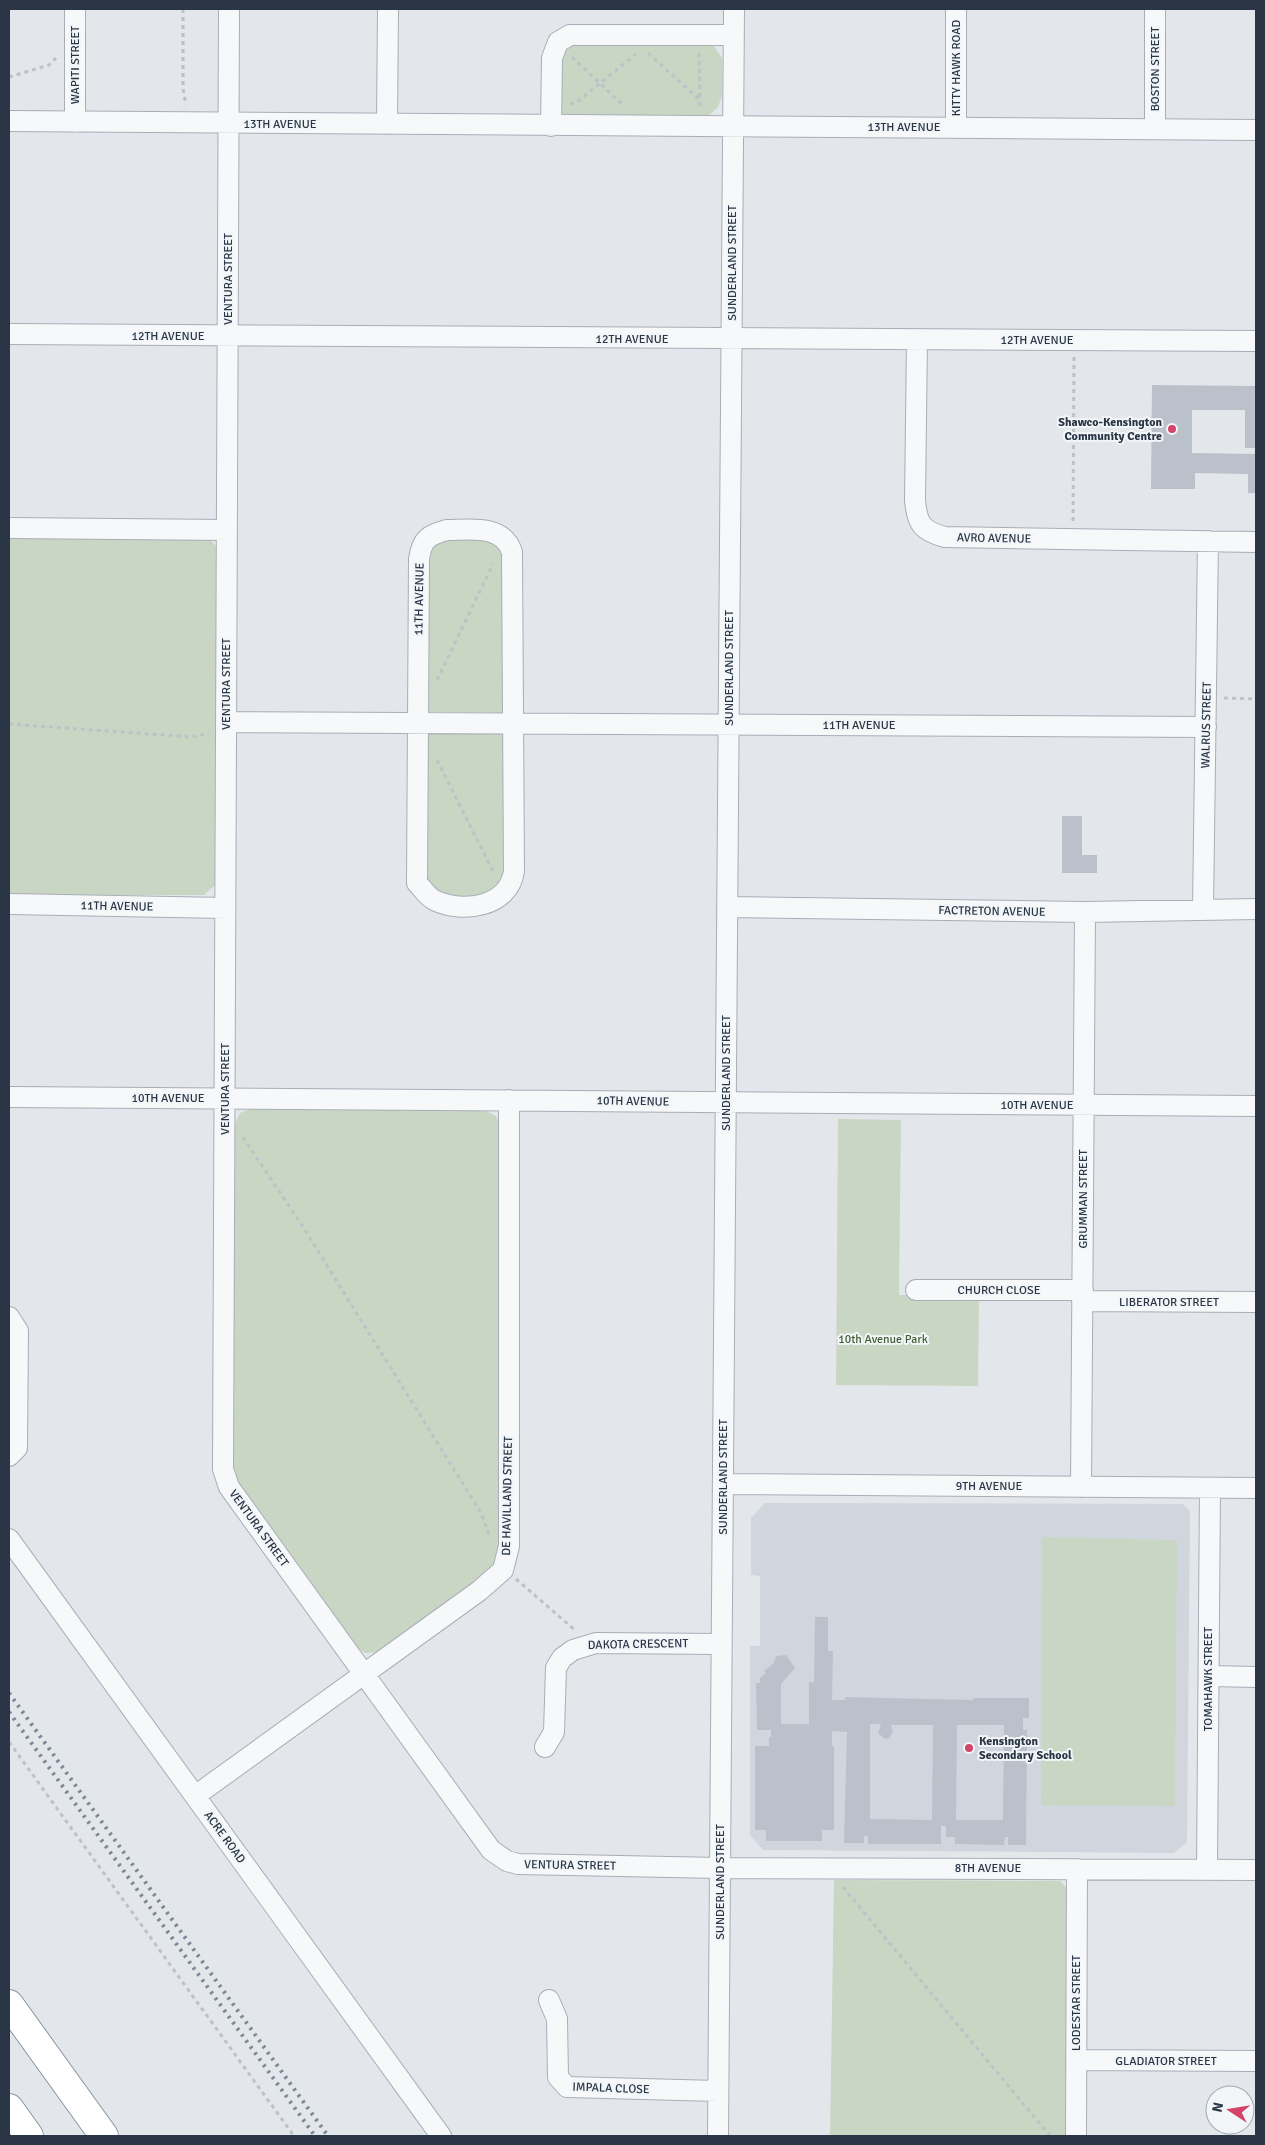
<svg xmlns="http://www.w3.org/2000/svg" width="1265" height="2145" font-family="Signika,sans-serif">
	<style>
		.built { fill: #d1d6de }
		.green { fill: #cad6c4 }
		.building { fill: #bac1ca; fill-rule: evenodd }
		.lines { fill: none; stroke-linecap: round; stroke-linejoin: round }
		.minor-casing { stroke: #a8aeb7; stroke-width: 22 }
		.motorway-casing { stroke: #8a96a3; stroke-width: 30 }
		.path { stroke: #bdc2c7; stroke-width: 3; stroke-dasharray: 4 4; stroke-linecap: butt }
		.minor { stroke: #f6f8fa; stroke-width: 20 }
		.motorway { stroke: #fff; stroke-width: 28 }
		.rail { stroke: #7b8896; stroke-width: 4; stroke-dasharray: 2.5 5; stroke-linecap: butt }
		.poi-dot { fill: #d44468; stroke: #f3f6f9; stroke-width: 2 }
		.labels { text-anchor: middle; stroke-width: 4; stroke-linejoin: round; paint-order: stroke }
		.street-label { font-size: 12px; fill: #2a3645; stroke: #f3f6f9 }
		.poi-label { font-size: 12px; font-weight: bold; fill: #2a3645; stroke: #f3f6f9; text-anchor: end }
		.park-label { font-size: 12px; fill: #436136; stroke: #f3f6f9 }
	</style>
	<rect width="100%" height="100%" fill="#e3e7ec"/>
	<!-- built -->
	<path class="built" d="M 765,1503 L 1183,1504 L 1190,1511 L 1187,1842 L 1174,1853 L 763,1850 L 750,1835 L 750,1646 L 760,1646 L 760,1576 L 751,1575 L 751,1518 Z"/>
	<!-- green -->
	<path class="green" d="M 571,42 L 713,45 L 722,58 L 722,96 L 718,107 L 706,118 L 567,117 L 558,111 L 558,55 Z
		M 432,534 L 505,540 L 513,879 L 466,905 L 417,883 L 419,559 Z
		M 9,536 L 204,538 L 210,540 L 219,549 L 216,884 L 204,895 L 9,895 Z
		M 255,1107 L 480,1108 L 496,1116 L 503,1133 L 500,1544 L 496,1568 L 382,1652 L 365,1653 L 352,1645 L 232,1474 L 233,1128 L 240,1113 Z
		M 838,1119 L 901,1120 L 899,1295 L 979,1295 L 978,1386 L 836,1385 Z
		M 1042,1537 L 1177,1540 L 1175,1806 L 1041,1805 Z
		M 834,1880 L 1060,1881 L 1067,1888 L 1069,2136 L 830,2136 Z"/>
	<!-- building -->
	<path class="building" d="M 1152,385 L 1256,386 L 1256,448 L 1245,448 L 1245,410 L 1192,410 L 1192,453 L 1256,454 L 1256,493 L 1248,493 L 1248,474 L 1195,473 L 1195,489 L 1151,489 Z
		M 1062,816 L 1082,816 L 1082,855 L 1097,855 L 1097,873 L 1062,873 Z
		M 815,1617 L 828,1617 L 828,1651 L 833,1651 L 832,1700 L 845,1700 L 845,1697 L 973,1700 L 973,1698 L 1029,1698 L 1029,1718 L 1023,1718 L 1023,1730 L 1027,1730 L 1026,1845 L 1008,1845 L 1008,1837 L 1005,1837 L 1004,1845 L 955,1844 L 955,1837 L 946,1837 L 946,1826 L 941,1826 L 941,1844 L 868,1844 L 868,1836 L 864,1836 L 864,1843 L 844,1843 L 847,1732 L 832,1731 L 832,1746 L 834,1746 L 834,1830 L 822,1830 L 822,1841 L 766,1841 L 766,1830 L 755,1830 L 755,1746 L 769,1746 L 769,1737 L 771,1737 L 771,1730 L 757,1730 L 756,1683 L 760,1683 L 760,1678 L 766,1673 L 764,1671 L 774,1663 L 776,1656 L 786,1655 L 795,1668 L 781,1684 L 781,1724 L 809,1724 L 809,1682 L 814,1682 ZM 870,1724 L 881,1724 L 878,1733 L 885,1739 L 889,1738 L 893,1732 L 891,1725 L 933,1725 L 932,1820 L 870,1819 ZM 957,1725 L 1004,1725 L 1003,1820 L 956,1820 Z"/>
	<g class="lines">
		<defs>
			<path id="minor" d="M 229,9 L 223,1469 L 229,1487 L 491,1850 L 507,1861 L 518,1864 L 720,1868 L 1256,1870
				M 9,121 L 1256,130
				M 75,122 L 75,9
				M 387,124 L 388,9
				M 551,126 L 552,58 L 558,42 L 570,35 L 734,35
				M 956,127 L 956,9
				M 1155,129 L 1155,9
				M 9,334 L 1256,341
				M 917,340 L 915,500 C 917,524 922,531 945,537 L 1256,542
				M 9,528 L 227,530
				M 447,530 C 470,530 503,524 512,552 L 514,871 C 509,907 463,914 434,900 C 428,897 422,888 417,883 L 419,559 C 422,539 428,535 447,530 Z
				M 226,722 L 1206,727
				M 9,904 L 225,908
				M 727,907 L 1085,912 L 1256,909
				M 1203,910 L 1208,541
				M 9,1097 L 1256,1106
				M 916,1290 L 1083,1290
				M 1082,1301 L 1256,1302
				M 9,1317 L 18,1331 L 17,1448 L 9,1456
				M 723,1484 L 1256,1488
				M 1081,1487 L 1085,912
				M 9,1539 L 441,2136
				M 1209,1676 L 1256,1677
				M 545,1747 L 554,1732 L 556,1668 L 562,1658 L 573,1650 L 596,1643 L 721,1644
				M 195,1796 L 479,1591 L 503,1570 L 509,1546 L 509,1100
				M 1207,1870 L 1210,1488
				M 549,2000 L 557,2019 L 558,2077 L 567,2087 L 718,2091
				M 1076,2060 L 1256,2061
				M 718,2136 L 734,9
				M 1076,2136 L 1077,1869"/>
			<path id="motorway" d="M 9,2004 L 104,2136
				M 9,2108 L 29,2136"/>
		</defs>
		<!-- minor casing -->
		<use href="#minor" class="minor-casing"/>
		<!-- motorway casing -->
		<use href="#motorway" class="motorway-casing"/>
		<!-- path -->
		<path class="path" d="M 183,9 L 183,89 L 186,105
			M 648,53 L 700,100 L 699,109
			M 699,53 L 700,99
			M 572,57 L 624,106
			M 9,77 L 49,65 L 56,58
			M 570,104 L 577,102 L 636,54
			M 1073,521 L 1074,357
			M 437,680 L 493,564
			M 1224,698 L 1256,699
			M 9,724 L 192,737 L 209,733
			M 437,760 L 494,873
			M 243,1137 L 303,1227 L 481,1513 L 489,1535
			M 516,1579 L 576,1631
			M 9,1742 L 294,2136
			M 843,1887 L 1050,2136"/>
		<!-- minor -->
		<use href="#minor" class="minor"/>
		<!-- motorway -->
		<use href="#motorway" class="motorway"/>
		<!-- rail -->
		<path class="rail" d="M 9,1693 L 328,2136
			M 9,1712 L 315,2136"/>
	</g>
	<!-- markers -->
	<g class="poi-dot">
		<circle cx="1172" cy="429" r="5"/>
		<circle cx="969" cy="1748" r="5"/>
	</g>
	<g class="labels">
		<!-- street labels -->
		<g class="street-label">
			<text transform="translate(75 65) rotate(-90)" y="4">WAPITI STREET</text>
			<text transform="translate(956 68) rotate(-90)" y="4">KITTY HAWK ROAD</text>
			<text transform="translate(1155 69) rotate(-90)" y="4">BOSTON STREET</text>
			<text x="280" y="128">13TH AVENUE</text>
			<text x="904" y="131">13TH AVENUE</text>
			<text transform="translate(732 263) rotate(-90)" y="4">SUNDERLAND STREET</text>
			<text transform="translate(228 279) rotate(-90)" y="4">VENTURA STREET</text>
			<text x="168" y="340">12TH AVENUE</text>
			<text x="632" y="343">12TH AVENUE</text>
			<text x="1037" y="344">12TH AVENUE</text>
			<text transform="translate(994 538) rotate(1)" y="4">AVRO AVENUE</text>
			<text transform="translate(419 599) rotate(-89)" y="4">11TH AVENUE</text>
			<text transform="translate(729 668) rotate(-90)" y="4">SUNDERLAND STREET</text>
			<text transform="translate(226 684) rotate(-90)" y="4">VENTURA STREET</text>
			<text x="859" y="729">11TH AVENUE</text>
			<text transform="translate(1206 725) rotate(-89)" y="4">WALRUS STREET</text>
			<text transform="translate(117 906) rotate(1)" y="4">11TH AVENUE</text>
			<text transform="translate(992 911) rotate(1)" y="4">FACTRETON AVENUE</text>
			<text transform="translate(726 1073) rotate(-90)" y="4">SUNDERLAND STREET</text>
			<text transform="translate(225 1089) rotate(-90)" y="4">VENTURA STREET</text>
			<text x="168" y="1102">10TH AVENUE</text>
			<text transform="translate(633 1101) rotate(1)" y="4">10TH AVENUE</text>
			<text x="1037" y="1109">10TH AVENUE</text>
			<text transform="translate(1083 1199) rotate(-90)" y="4">GRUMMAN STREET</text>
			<text x="999" y="1294">CHURCH CLOSE</text>
			<text x="1169" y="1306">LIBERATOR STREET</text>
			<text transform="translate(723 1477) rotate(-90)" y="4">SUNDERLAND STREET</text>
			<text x="989" y="1490">9TH AVENUE</text>
			<text transform="translate(507 1496) rotate(-89)" y="4">DE HAVILLAND STREET</text>
			<text transform="translate(259 1528) rotate(54)" y="4">VENTURA STREET</text>
			<text transform="translate(638 1644) rotate(-1)" y="4">DAKOTA CRESCENT</text>
			<text transform="translate(1208 1679) rotate(-90)" y="4">TOMAHAWK STREET</text>
			<text transform="translate(225 1837) rotate(54)" y="4">ACRE ROAD</text>
			<text transform="translate(570 1865) rotate(1)" y="4">VENTURA STREET</text>
			<text x="988" y="1872">8TH AVENUE</text>
			<text transform="translate(720 1882) rotate(-90)" y="4">SUNDERLAND STREET</text>
			<text transform="translate(1076 2003) rotate(-90)" y="4">LODESTAR STREET</text>
			<text x="1166" y="2065">GLADIATOR STREET</text>
			<text transform="translate(611 2088) rotate(2)" y="4">IMPALA CLOSE</text>
		</g>
		<!-- poi labels -->
		<g class="poi-label">
			<text x="1162" y="426">Shawco-Kensington<tspan x="1162" dy="14">Community Centre</tspan></text>
			<text x="979" y="1745" text-anchor="start">Kensington<tspan x="979" dy="14">Secondary School</tspan></text>
		</g>
		<!-- park labels -->
		<g class="park-label">
			<text x="883" y="1343">10th Avenue Park</text>
		</g>
	</g>
	<!-- border -->
	<rect width="1265" height="2145" fill="none" stroke="#2a3645" stroke-width="20"/>
	<!-- north arrow -->
	<g transform="translate(1230 2110) rotate(282)"><circle r="24" fill="#f3f6f9" stroke="#a3a9b1"/>
	<path d="M0-4L9 19L0 12L-9 19Z" fill="#d44468"/>
	<text y="-8" font-size="14" font-weight="bold" text-anchor="middle" fill="#2a3645">N</text>
	</g>
</svg>
